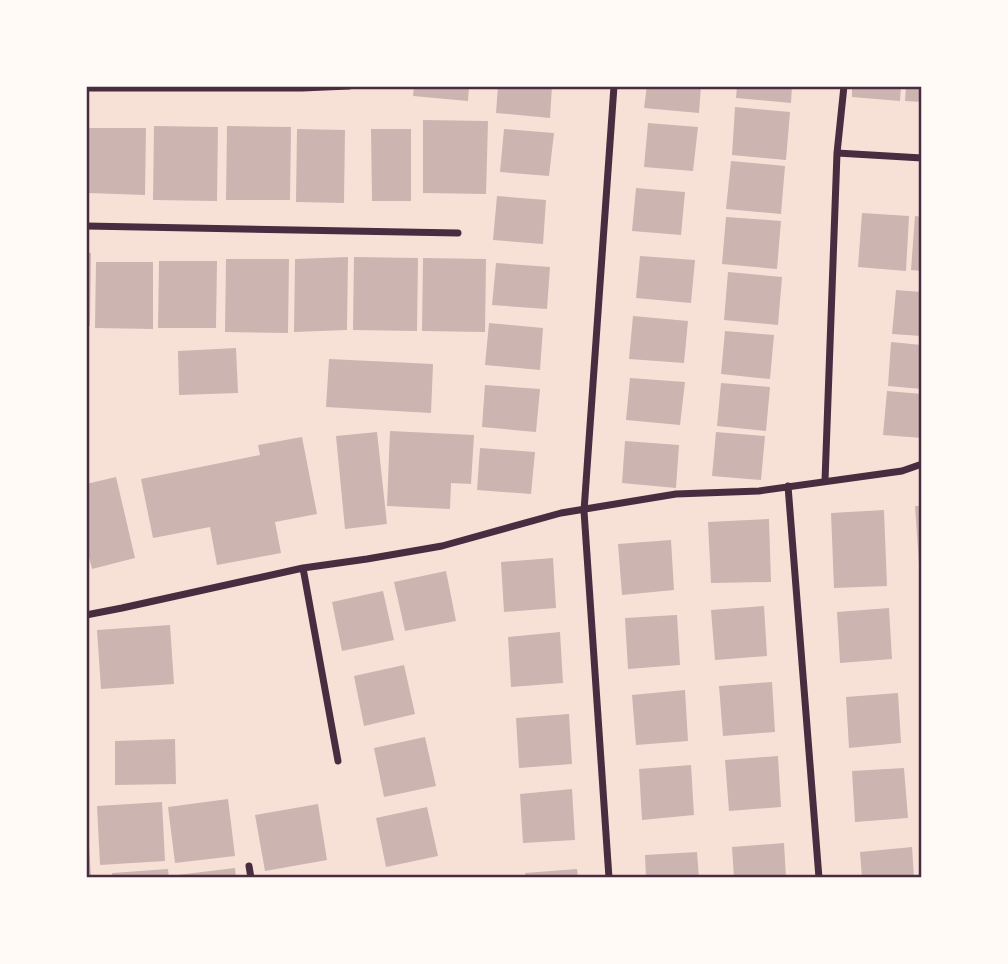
<svg xmlns="http://www.w3.org/2000/svg" width="1008" height="964" font-family="'Nunito Sans',sans-serif">
	<style>
		.building { fill: #ccb4b1 }
		.lines { fill: none; stroke-linecap: round; stroke-linejoin: round }
		.minor { stroke: #4a2c40; stroke-width: 7 }
		.neatline { fill: none; stroke: #4a2c40; stroke-width: 2.5 }
	</style>
	<rect width="100%" height="100%" fill="#f7e1d7"/>
	<!-- building -->
	<path class="building" d="M 414,86 L 469,86 L 468,101 L 413,96 Z
		M 498,86 L 552,86 L 550,118 L 496,113 Z
		M 647,86 L 701,86 L 699,113 L 644,108 Z
		M 737,86 L 792,86 L 791,103 L 736,98 Z
		M 852,86 L 901,86 L 900,101 L 852,97 Z
		M 906,86 L 922,86 L 922,102 L 905,101 Z
		M 735,107 L 790,112 L 786,160 L 732,155 Z
		M 423,120 L 488,121 L 486,194 L 423,193 Z
		M 648,123 L 698,127 L 693,171 L 644,167 Z
		M 154,126 L 218,127 L 217,201 L 153,200 Z
		M 227,126 L 291,127 L 290,200 L 226,200 Z
		M 88,128 L 146,128 L 145,195 L 87,193 Z
		M 297,129 L 345,130 L 344,203 L 296,202 Z
		M 371,129 L 411,129 L 411,201 L 372,201 Z
		M 504,129 L 554,133 L 549,176 L 500,172 Z
		M 731,161 L 785,166 L 781,214 L 726,209 Z
		M 636,188 L 685,192 L 681,235 L 632,231 Z
		M 497,196 L 546,200 L 543,244 L 493,240 Z
		M 862,213 L 909,216 L 906,271 L 858,267 Z
		M 915,216 L 922,217 L 922,271 L 911,270 Z
		M 726,217 L 781,221 L 777,269 L 722,264 Z
		M 86,253 L 91,253 L 90,326 L 86,326 Z
		M 640,256 L 695,260 L 691,303 L 636,298 Z
		M 348,257 L 347,330 L 294,332 L 295,259 Z
		M 354,257 L 418,258 L 417,331 L 353,330 Z
		M 423,258 L 486,259 L 485,332 L 422,331 Z
		M 226,259 L 289,259 L 288,333 L 225,332 Z
		M 159,261 L 217,261 L 216,328 L 158,328 Z
		M 96,262 L 153,262 L 153,329 L 95,328 Z
		M 496,263 L 550,267 L 547,309 L 492,305 Z
		M 728,272 L 782,277 L 778,325 L 724,320 Z
		M 896,290 L 922,292 L 922,336 L 892,334 Z
		M 633,316 L 688,321 L 684,363 L 629,359 Z
		M 489,323 L 543,328 L 540,370 L 485,365 Z
		M 725,331 L 774,335 L 770,379 L 721,374 Z
		M 891,342 L 922,345 L 922,389 L 888,386 Z
		M 236,348 L 238,393 L 179,395 L 178,351 Z
		M 329,359 L 433,364 L 431,413 L 326,407 Z
		M 630,378 L 685,382 L 680,425 L 626,420 Z
		M 721,383 L 770,387 L 766,431 L 717,426 Z
		M 485,385 L 540,389 L 536,432 L 482,427 Z
		M 887,391 L 922,394 L 922,438 L 883,435 Z
		M 390,431 L 474,435 L 471,484 L 451,483 L 450,509 L 387,506 Z
		M 377,432 L 387,524 L 345,529 L 336,436 Z
		M 716,432 L 765,436 L 761,480 L 712,476 Z
		M 302,437 L 317,514 L 275,522 L 281,553 L 217,565 L 210,527 L 153,538 L 141,479 L 260,455 L 258,445 Z
		M 625,441 L 679,445 L 676,488 L 622,483 Z
		M 480,448 L 535,452 L 531,494 L 477,490 Z
		M 116,477 L 135,558 L 92,569 L 86,545 L 86,484 Z
		M 915,506 L 922,506 L 922,579 L 920,579 Z
		M 884,510 L 887,586 L 834,588 L 831,513 Z
		M 769,519 L 771,582 L 711,583 L 708,522 Z
		M 671,540 L 674,590 L 622,595 L 618,544 Z
		M 553,558 L 556,608 L 504,612 L 501,562 Z
		M 446,571 L 456,621 L 405,631 L 394,582 Z
		M 383,591 L 394,640 L 342,651 L 332,602 Z
		M 764,606 L 767,656 L 715,660 L 711,610 Z
		M 889,608 L 892,659 L 840,663 L 837,612 Z
		M 677,615 L 680,665 L 628,669 L 625,618 Z
		M 170,625 L 174,684 L 101,689 L 97,630 Z
		M 560,632 L 563,683 L 511,687 L 508,637 Z
		M 404,665 L 415,714 L 364,726 L 354,676 Z
		M 772,682 L 775,732 L 723,736 L 719,686 Z
		M 685,690 L 688,741 L 636,745 L 632,695 Z
		M 898,693 L 901,743 L 849,748 L 846,697 Z
		M 569,714 L 572,764 L 519,768 L 516,718 Z
		M 425,737 L 436,786 L 384,797 L 374,748 Z
		M 175,739 L 176,784 L 115,785 L 115,741 Z
		M 778,756 L 781,807 L 729,811 L 725,760 Z
		M 691,765 L 694,815 L 642,820 L 639,769 Z
		M 904,768 L 908,818 L 855,822 L 852,771 Z
		M 572,789 L 575,840 L 523,843 L 520,794 Z
		M 228,799 L 235,856 L 175,863 L 168,807 Z
		M 162,802 L 165,861 L 100,865 L 97,806 Z
		M 318,804 L 327,860 L 265,871 L 255,815 Z
		M 427,807 L 438,856 L 386,867 L 376,818 Z
		M 86,832 L 88,832 L 91,876 L 86,877 Z
		M 784,843 L 786,878 L 734,878 L 732,847 Z
		M 912,847 L 914,878 L 862,878 L 860,852 Z
		M 697,852 L 699,878 L 646,878 L 645,855 Z
		M 235,868 L 236,878 L 177,878 L 177,875 Z
		M 168,869 L 169,878 L 113,878 L 112,873 Z
		M 577,869 L 578,878 L 526,878 L 525,873 Z"/>
	<g class="lines">
		<!-- minor -->
		<path class="minor" d="M 86,88 L 302,88 L 349,86
			M 837,153 L 922,158
			M 86,226 L 458,233
			M 825,481 L 837,153 L 844,86
			M 788,486 L 819,878
			M 303,568 L 338,761
			M 86,615 L 122,608 L 303,568 L 367,559 L 442,546 L 561,513 L 676,494 L 759,491 L 902,471 L 922,464
			M 249,866 L 251,878
			M 609,878 L 584,511 L 614,86"/>
	</g>
	<!-- border -->
	<rect width="1008" height="964" fill="none" stroke="#fffaf5" stroke-width="175"/>
	<rect x="88" y="88" width="832" height="788" class="neatline"/>
</svg>
